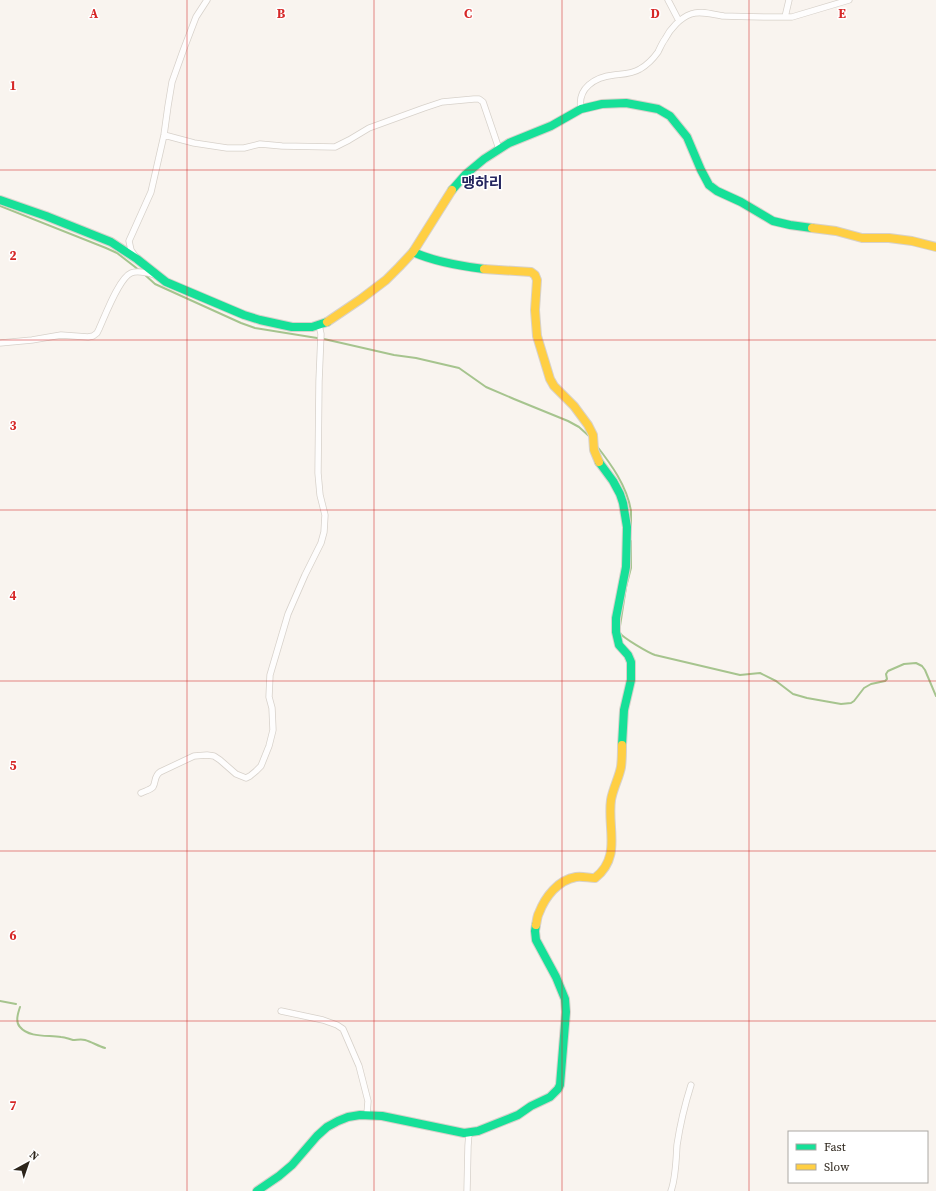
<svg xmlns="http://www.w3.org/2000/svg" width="936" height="1191" font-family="'Source Serif 4','Noto Sans KR',serif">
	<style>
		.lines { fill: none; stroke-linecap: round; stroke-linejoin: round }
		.stream { stroke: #a6c48e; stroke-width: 2 }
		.street-casing { stroke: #d7d1ca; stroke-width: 7 }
		.fast-casing { stroke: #d7d1ca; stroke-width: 10 }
		.slow-casing { stroke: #d7d1ca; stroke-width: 10 }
		.street { stroke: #fefdfd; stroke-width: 5.5 }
		.fast { stroke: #16e098; stroke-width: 8 }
		.slow { stroke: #ffcf43; stroke-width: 8 }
		.grid { fill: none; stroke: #d62828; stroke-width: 1; stroke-opacity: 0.55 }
		.labels { text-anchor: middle; stroke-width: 3; stroke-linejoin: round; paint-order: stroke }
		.quarter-label { font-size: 15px; font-weight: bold; fill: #24265f; stroke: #fff }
		.grid-label { font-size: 13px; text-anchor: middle; font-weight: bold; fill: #d62828; stroke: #fff; stroke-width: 3; stroke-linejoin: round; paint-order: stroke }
	</style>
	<rect width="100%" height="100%" fill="#f9f4ef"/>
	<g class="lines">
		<!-- stream -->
		<path class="stream" d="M 0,206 L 106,248 L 117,253 L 139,270
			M 144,274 L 155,284 L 241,323 L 255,328 L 317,338
			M 324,339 L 394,355 L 416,358 L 459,368 L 486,387 L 514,399 L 568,421 L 579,427 L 590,437
			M 596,445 C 611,464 627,486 631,511 C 631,516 631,522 631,527
			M 620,626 L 626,587 L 631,568 L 631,541
			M 620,630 C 620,631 620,632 620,633 C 623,638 649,653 655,655 L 740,675 L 760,673 L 776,681 L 793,694 L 807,698 L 841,704 L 851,703 L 854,701 L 864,688 L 871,684 L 885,681 L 887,679 L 886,674 L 888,671 L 904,664 L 916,663 L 922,666 L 925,670 L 936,696
			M 0,1001 L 16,1004
			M 20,1007 C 18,1013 15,1022 20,1027 C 29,1038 48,1035 61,1037 C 65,1037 69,1039 73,1040 C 77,1040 81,1039 85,1040 C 92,1042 98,1046 105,1048"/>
		<defs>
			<path id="street" d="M 668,0 L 679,21
				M 785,17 L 789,0
				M 581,109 C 577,88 595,77 614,75 C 623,74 632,74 640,69 C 647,65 653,59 658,52 C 660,48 662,43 665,39 C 670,29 680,18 691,14 C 701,10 714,15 724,16 C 744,17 765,17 785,17 L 792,17 L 849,0
				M 164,135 L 194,143 L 227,148 L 244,148 L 260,144 L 282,146 L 335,147 L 349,140 L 369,128 L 424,108 L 442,102 L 474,99 L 479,99 L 483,102 L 499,149
				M 135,256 L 131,250 L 129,241 L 151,192 L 164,135 L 168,106 L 172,82 L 183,51 L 196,17 L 207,0
				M 0,343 L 32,340 L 61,335 L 88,337 L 93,336 L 97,333 L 99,329 C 105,316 119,278 131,273 C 138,270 148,273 155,275
				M 141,793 C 145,791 150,790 153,787 C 156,782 154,776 160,772 L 194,756 L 207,755 L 214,756 L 220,760 L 236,774 L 246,778 L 250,776 L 256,771 L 261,766 L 269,746 L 273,730 L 272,708 L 269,697 L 270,675 L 288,614 L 305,575 L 321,543 L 324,532 L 325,515 L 320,495 L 318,473 L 319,381 L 321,334 L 319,325
				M 281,1011 L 323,1020 L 337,1025 L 343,1029 L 359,1066 L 368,1101 L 367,1114
				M 467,1191 L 468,1146 L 469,1133
				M 671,1191 C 676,1177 676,1160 677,1145 C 680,1125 685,1104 691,1085"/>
			<path id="fast" d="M 452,190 L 466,174 L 484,159 L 509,143 L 551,126 L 581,109 L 602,104 L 626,103 L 658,109 L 670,116 L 687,137 L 701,170 L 709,185 L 717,191 L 741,202 L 773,221 L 790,225 L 812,228
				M 0,200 L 46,216 L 111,242 L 137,259 L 166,282 L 244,315 L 260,320 L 292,327 L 312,327 L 327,322
				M 413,252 C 435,262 460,266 484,269
				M 599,462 L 613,481 L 620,494 L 623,503 L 627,527 L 626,567 L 616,618 L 616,632 L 619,645 L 628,655 L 631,662 L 631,680 L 624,710 L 622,745
				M 257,1191 L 279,1176 L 292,1165 L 317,1136 L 327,1127 L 338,1121 L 348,1117 L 360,1115 L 382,1116 L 464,1133 L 478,1131 L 518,1115 L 531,1106 L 550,1097 L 558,1089 L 560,1085 L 566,1012 L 565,999 L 556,977 L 536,940 L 535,931 L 536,925"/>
			<path id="slow" d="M 812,228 L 836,231 L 862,238 L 889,238 L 912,241 L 936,247
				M 484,269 L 531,272 L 535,275 L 537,280 L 535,310 L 537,336 L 550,379 L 554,386 L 574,406 L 588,425 L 593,435 L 594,450 L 599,462
				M 327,322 L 361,299 L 386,280 L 399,267 L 413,252 L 452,190
				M 536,925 C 537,921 537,916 539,913 C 545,897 558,880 576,877 C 582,876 589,878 595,878 C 622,857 607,828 611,800 C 613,788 619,778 621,767 C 622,760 622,752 622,745"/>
		</defs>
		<!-- street casing -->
		<use href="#street" class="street-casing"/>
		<!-- fast casing -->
		<use href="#fast" class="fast-casing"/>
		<!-- slow casing -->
		<use href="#slow" class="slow-casing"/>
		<!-- street -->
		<use href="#street" class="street"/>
		<!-- fast -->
		<use href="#fast" class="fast"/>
		<!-- slow -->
		<use href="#slow" class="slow"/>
	</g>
	<!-- grid -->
	<path class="grid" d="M 187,0 L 187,1191M 374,0 L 374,1191M 562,0 L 562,1191M 749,0 L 749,1191M 0,170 L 936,170M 0,340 L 936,340M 0,510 L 936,510M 0,681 L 936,681M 0,851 L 936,851M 0,1021 L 936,1021"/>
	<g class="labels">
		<!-- quarter labels -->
		<g class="quarter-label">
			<text x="482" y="188">맹하리</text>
		</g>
	</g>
	<g class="grid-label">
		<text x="94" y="18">A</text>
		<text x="281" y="18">B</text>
		<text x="468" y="18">C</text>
		<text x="655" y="18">D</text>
		<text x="842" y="18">E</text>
		<text x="13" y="90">1</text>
		<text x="13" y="260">2</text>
		<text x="13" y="430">3</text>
		<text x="13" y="600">4</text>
		<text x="13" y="770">5</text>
		<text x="13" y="940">6</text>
		<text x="13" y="1110">7</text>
	</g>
	<!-- legend -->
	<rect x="788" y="1131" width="140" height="52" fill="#ffffff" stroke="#aba8a4"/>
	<rect x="796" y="1144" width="20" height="6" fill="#16e098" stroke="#aba8a4"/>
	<text x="824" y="1151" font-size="12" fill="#2d251b">Fast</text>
	<rect x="796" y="1164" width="20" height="6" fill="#ffcf43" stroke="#aba8a4"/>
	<text x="824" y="1171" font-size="12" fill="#2d251b">Slow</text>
	<!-- north arrow -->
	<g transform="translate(28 1163) rotate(40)" stroke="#ffffff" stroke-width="3" paint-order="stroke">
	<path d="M0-3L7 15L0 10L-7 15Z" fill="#2d251b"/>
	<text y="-6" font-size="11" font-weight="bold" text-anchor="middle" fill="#2d251b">N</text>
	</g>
</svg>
